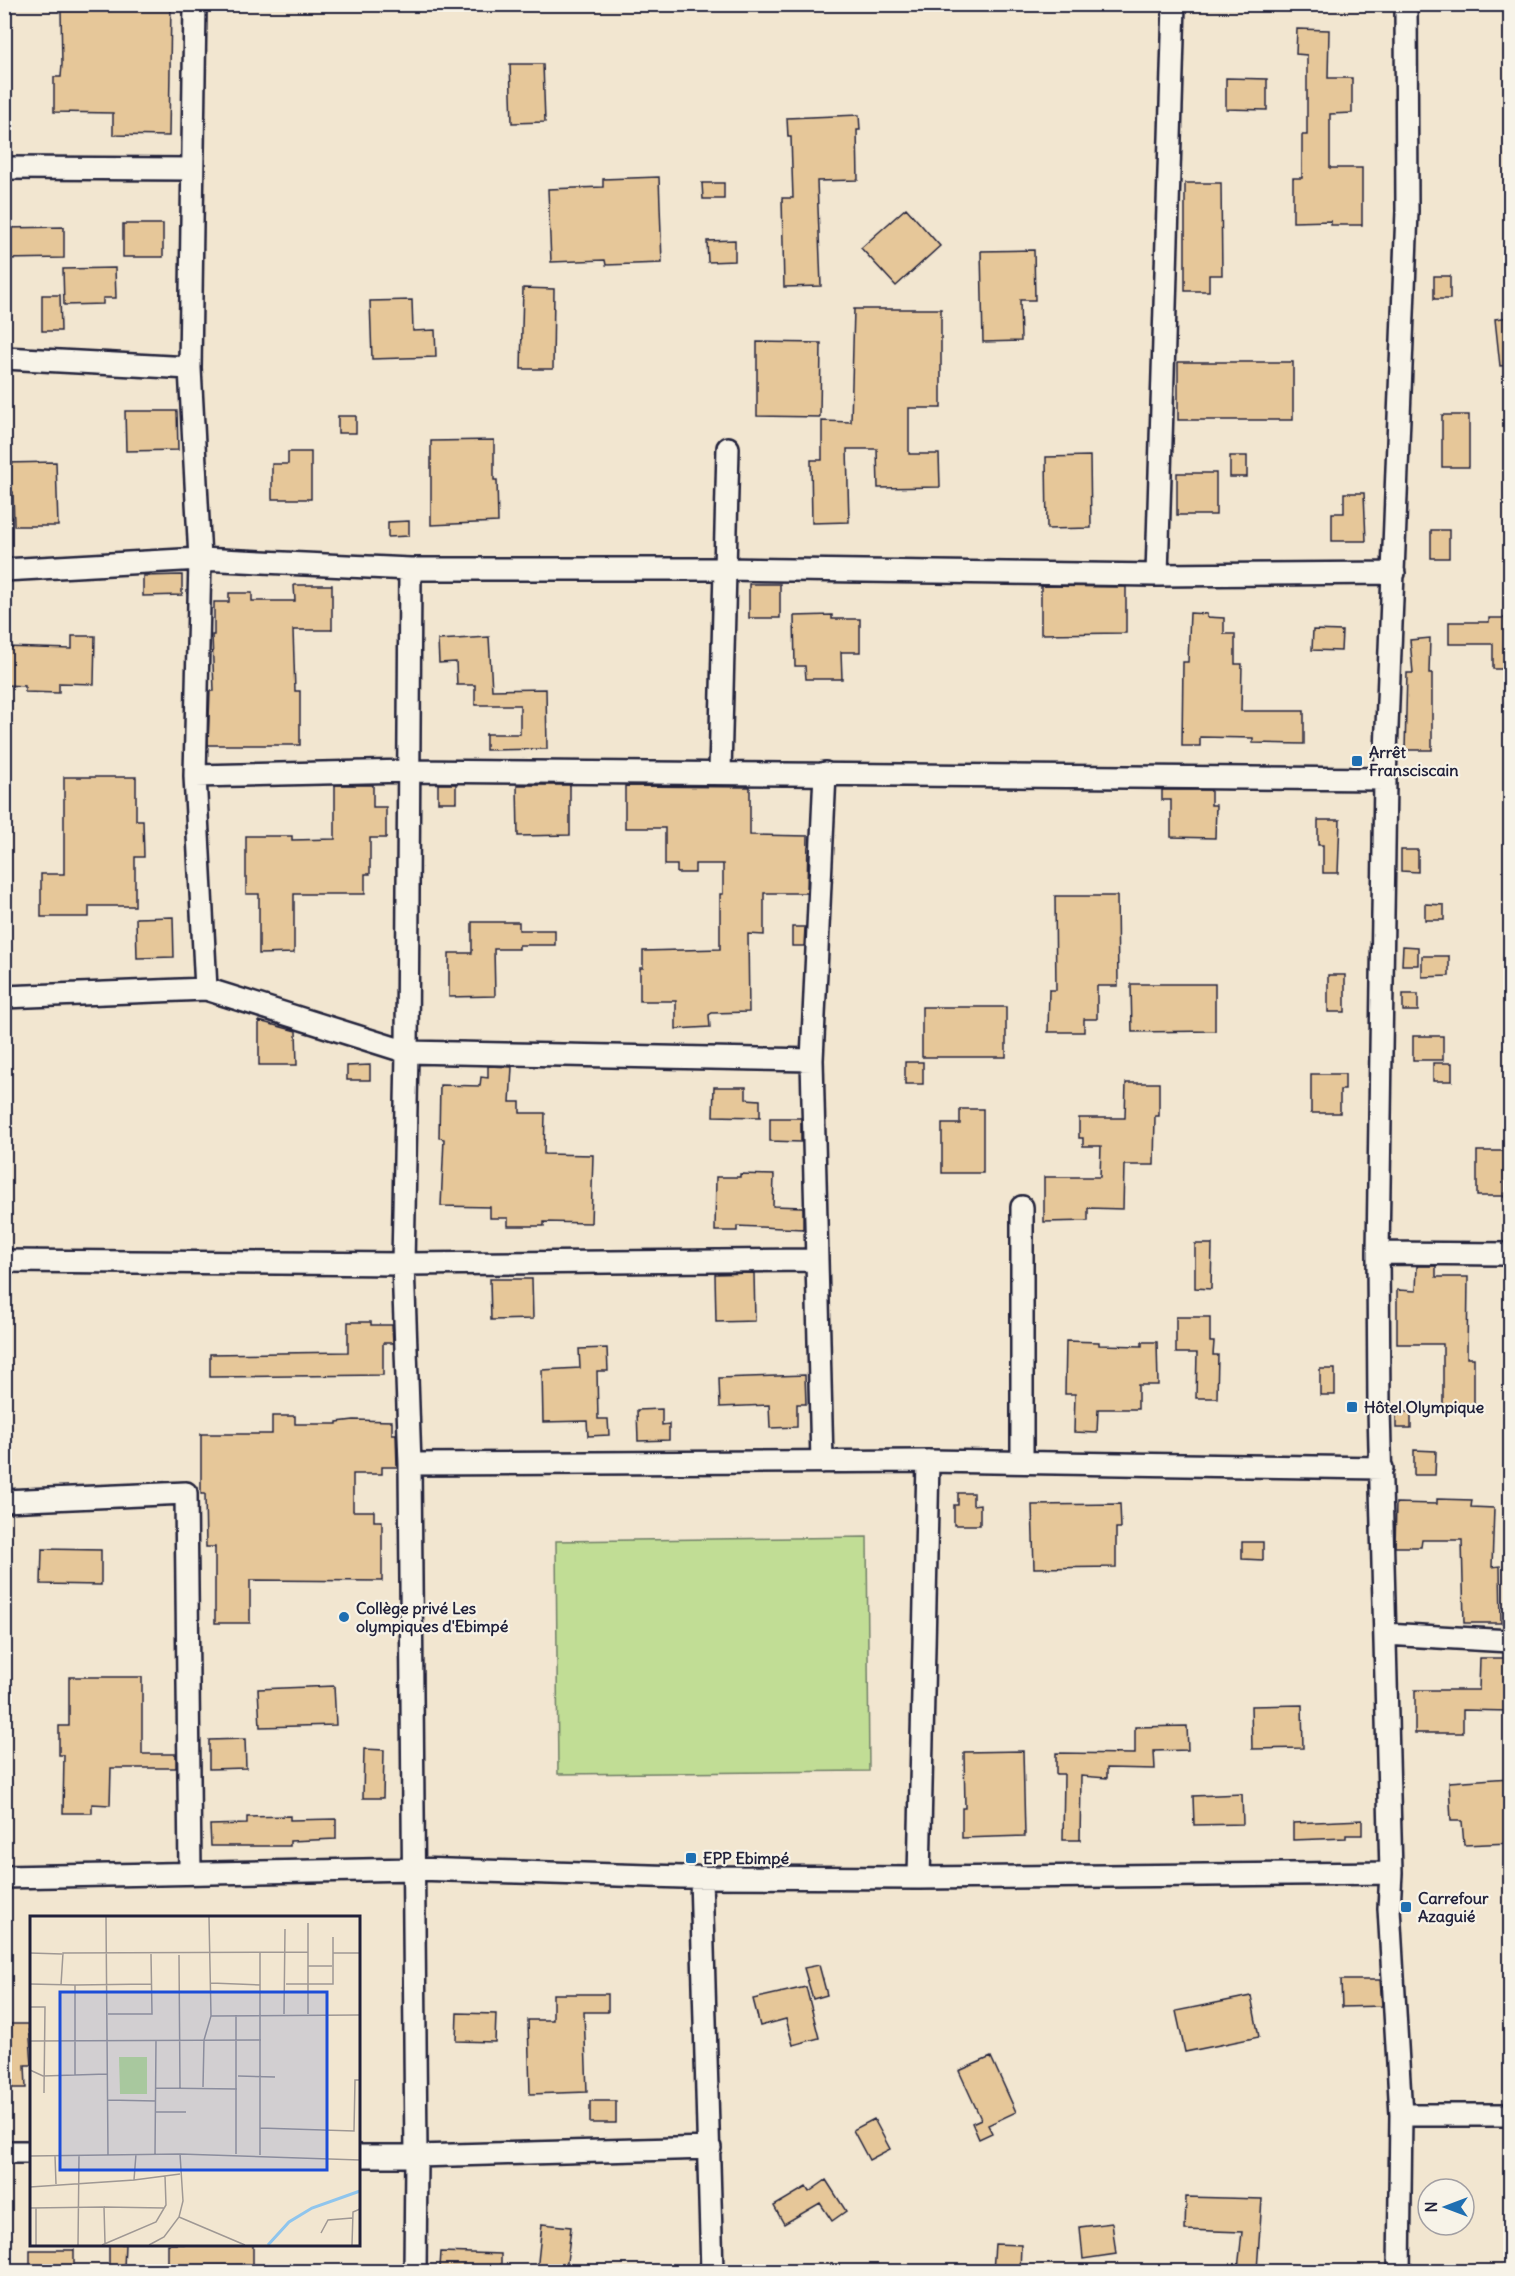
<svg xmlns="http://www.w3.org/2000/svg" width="1515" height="2276" font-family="Delius,sans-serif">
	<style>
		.park { fill: #c1dd95; stroke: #728068; stroke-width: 1.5 }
		.building { fill: #e6c799; stroke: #22223b; stroke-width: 1.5 }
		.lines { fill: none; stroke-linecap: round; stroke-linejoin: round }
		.minor-casing { stroke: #22223b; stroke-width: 26 }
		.minor { stroke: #f7f3e8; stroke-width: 21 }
		.poi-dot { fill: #1f6fb2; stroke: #f7f3e8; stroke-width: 2 }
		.labels { text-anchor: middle; stroke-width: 4.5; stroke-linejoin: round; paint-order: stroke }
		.poi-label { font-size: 16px; font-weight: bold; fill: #22223b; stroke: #f7f3e8; text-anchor: start }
		.inset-river { fill: none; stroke: #8fc5ed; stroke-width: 3 }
		.inset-road { fill: none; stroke: #9f9894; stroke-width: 1.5 }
		.view { fill: #1d4ed8; fill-opacity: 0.15; stroke: #1d4ed8; stroke-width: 3 }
		.inset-edge { fill: none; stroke: #22223b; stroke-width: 3 }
	</style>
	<rect width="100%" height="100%" fill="#f2e6d0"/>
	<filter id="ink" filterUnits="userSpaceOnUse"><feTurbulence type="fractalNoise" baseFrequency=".0167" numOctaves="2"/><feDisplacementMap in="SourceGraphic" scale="12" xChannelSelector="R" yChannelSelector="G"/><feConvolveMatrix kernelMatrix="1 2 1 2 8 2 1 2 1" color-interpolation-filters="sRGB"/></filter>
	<g filter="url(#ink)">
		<!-- park -->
		<path class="park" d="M 867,1537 L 869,1771 L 558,1774 L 556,1541 Z"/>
		<!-- building -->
		<path class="building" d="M 137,4 L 171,4 L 169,136 L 113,135 L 113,113 L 54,112 L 54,77 L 61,77 L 62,64 L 61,11 L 137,10 Z
			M 1297,29 L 1329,30 L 1328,78 L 1352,78 L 1352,113 L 1330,114 L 1330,168 L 1362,168 L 1362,225 L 1331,225 L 1331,221 L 1293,222 L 1293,178 L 1302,178 L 1302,135 L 1307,135 L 1307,55 L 1296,54 Z
			M 510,64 L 543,64 L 545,122 L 512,123 Z
			M 1226,78 L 1267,79 L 1267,110 L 1226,109 Z
			M 859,115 L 860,130 L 857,130 L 858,180 L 817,181 L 821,286 L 784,287 L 782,198 L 793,198 L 791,137 L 788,137 L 787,118 Z
			M 659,177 L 662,263 L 606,265 L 605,260 L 551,262 L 548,189 L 603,187 L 603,179 Z
			M 702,183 L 724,183 L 724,199 L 703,199 Z
			M 1185,183 L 1221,183 L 1222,275 L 1209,275 L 1209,291 L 1185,291 Z
			M 906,208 L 940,246 L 896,286 L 861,248 Z
			M 123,224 L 163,224 L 163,257 L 123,257 Z
			M 64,227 L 64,258 L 4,259 L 4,228 Z
			M 735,240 L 735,261 L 708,262 L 707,241 Z
			M 1034,250 L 1035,300 L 1020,300 L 1021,341 L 983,342 L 981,251 Z
			M 115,268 L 116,298 L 103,298 L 103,304 L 64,305 L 63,269 Z
			M 1434,276 L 1450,276 L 1450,299 L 1434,299 Z
			M 523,288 L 554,289 L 553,369 L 521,369 Z
			M 42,295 L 60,295 L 61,331 L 42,331 Z
			M 412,300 L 413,331 L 435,330 L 436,357 L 372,359 L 370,301 Z
			M 854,309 L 941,309 L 941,408 L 909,408 L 909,454 L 939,454 L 940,487 L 878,488 L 877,449 L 847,449 L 849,522 L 812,523 L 811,460 L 822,460 L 822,421 L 851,422 Z
			M 1510,317 L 1510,365 L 1500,366 L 1495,319 Z
			M 757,342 L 821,343 L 820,417 L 757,416 Z
			M 1178,362 L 1293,362 L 1293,420 L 1178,420 Z
			M 125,411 L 177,411 L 178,450 L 126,451 Z
			M 1442,415 L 1469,415 L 1469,467 L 1442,467 Z
			M 338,416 L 356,416 L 356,433 L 338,433 Z
			M 494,440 L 494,480 L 497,480 L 498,522 L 431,525 L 431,441 Z
			M 288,452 L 311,452 L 311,499 L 272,499 L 272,464 L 288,464 Z
			M 1090,456 L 1091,528 L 1047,529 L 1046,457 Z
			M 1230,456 L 1247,456 L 1247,477 L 1230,477 Z
			M 56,462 L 58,526 L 14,526 L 13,492 L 4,492 L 4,463 Z
			M 1177,473 L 1216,473 L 1216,515 L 1177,515 Z
			M 1344,493 L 1364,493 L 1366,541 L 1332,541 L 1332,513 L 1344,513 Z
			M 409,521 L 409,536 L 388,537 L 388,522 Z
			M 1431,530 L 1449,530 L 1449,558 L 1431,558 Z
			M 182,575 L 182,595 L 143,596 L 143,576 Z
			M 749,584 L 780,584 L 780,618 L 749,618 Z
			M 294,585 L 332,585 L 332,630 L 293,630 L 295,691 L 300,691 L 300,745 L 208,745 L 210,691 L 214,691 L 212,635 L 214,635 L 214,602 L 229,602 L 229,593 L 252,593 L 252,601 L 295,601 Z
			M 1041,586 L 1126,587 L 1126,633 L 1041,634 Z
			M 1190,613 L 1207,614 L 1207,617 L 1224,618 L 1224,634 L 1235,634 L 1235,664 L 1242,664 L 1241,711 L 1304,711 L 1304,744 L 1253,743 L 1253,738 L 1200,737 L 1200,746 L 1182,746 L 1183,662 L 1188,662 Z
			M 832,615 L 832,619 L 860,619 L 860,652 L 841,652 L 842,679 L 806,679 L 805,666 L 795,666 L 794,616 Z
			M 1489,618 L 1510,618 L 1510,669 L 1493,669 L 1493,644 L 1449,644 L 1449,622 L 1489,622 Z
			M 1313,630 L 1342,631 L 1341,651 L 1312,650 Z
			M 72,636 L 95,636 L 94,684 L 59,683 L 59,693 L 25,692 L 25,686 L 4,685 L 4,647 L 72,649 Z
			M 489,637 L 492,690 L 546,689 L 547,749 L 486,750 L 486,734 L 520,734 L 520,705 L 475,705 L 475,685 L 457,685 L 456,662 L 439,663 L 438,640 Z
			M 1430,638 L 1429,673 L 1432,673 L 1432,750 L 1405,750 L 1407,673 L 1413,673 L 1410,640 Z
			M 64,777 L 136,777 L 136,820 L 143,820 L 144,857 L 135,857 L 135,906 L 89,906 L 89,917 L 41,917 L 41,874 L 64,874 Z
			M 438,784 L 456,784 L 456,802 L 438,802 Z
			M 335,785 L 373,785 L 373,807 L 386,807 L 386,838 L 370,838 L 370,874 L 365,874 L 365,894 L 294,894 L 294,953 L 259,954 L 259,894 L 246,894 L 246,836 L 292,836 L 292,840 L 335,839 Z
			M 517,785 L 570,785 L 570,835 L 518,836 Z
			M 625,786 L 750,787 L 750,835 L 808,836 L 807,893 L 764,893 L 764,935 L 748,934 L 749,1012 L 712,1013 L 709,1015 L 710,1027 L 676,1029 L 676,1001 L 640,1001 L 640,968 L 643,968 L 643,951 L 720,949 L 720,894 L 723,894 L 723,864 L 695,864 L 695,873 L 677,873 L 677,865 L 665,865 L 665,828 L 625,828 Z
			M 1162,790 L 1211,790 L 1211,805 L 1216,805 L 1215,838 L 1171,837 L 1171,800 L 1162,800 Z
			M 1318,820 L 1340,820 L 1338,873 L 1323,873 L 1323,845 L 1318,845 Z
			M 1401,850 L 1418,850 L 1418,872 L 1401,871 Z
			M 1055,896 L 1117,896 L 1118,986 L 1097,986 L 1097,1019 L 1084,1019 L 1084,1032 L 1048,1032 L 1049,990 L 1056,990 Z
			M 1425,904 L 1444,905 L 1444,920 L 1425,920 Z
			M 173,917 L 174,957 L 137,958 L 136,918 Z
			M 472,922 L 519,922 L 519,930 L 555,930 L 555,945 L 519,945 L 519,949 L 494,949 L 495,996 L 449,997 L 449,953 L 472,953 Z
			M 792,927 L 805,927 L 804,946 L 792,946 Z
			M 1403,946 L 1418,947 L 1418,965 L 1402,965 Z
			M 1422,956 L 1449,956 L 1449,976 L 1422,977 Z
			M 1328,975 L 1345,975 L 1345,1012 L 1328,1012 Z
			M 1131,984 L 1215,984 L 1215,1031 L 1132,1032 Z
			M 1403,994 L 1418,994 L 1418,1011 L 1403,1011 Z
			M 922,1007 L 1006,1007 L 1006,1057 L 922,1057 Z
			M 259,1021 L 296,1031 L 297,1065 L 259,1065 Z
			M 1413,1036 L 1443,1036 L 1443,1060 L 1413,1060 Z
			M 905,1062 L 923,1062 L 923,1084 L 905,1084 Z
			M 1433,1063 L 1452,1063 L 1452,1081 L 1433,1081 Z
			M 370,1065 L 370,1080 L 347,1080 L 347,1066 Z
			M 488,1066 L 512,1067 L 510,1102 L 520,1102 L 520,1113 L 545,1113 L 544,1154 L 593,1155 L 591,1223 L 544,1222 L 544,1226 L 508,1226 L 508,1218 L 490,1218 L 490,1207 L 441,1206 L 444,1139 L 439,1138 L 440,1085 L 480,1086 L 481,1077 L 488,1078 Z
			M 1311,1074 L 1345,1074 L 1345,1090 L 1340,1090 L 1340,1113 L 1311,1113 Z
			M 1126,1083 L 1159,1083 L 1159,1116 L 1155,1116 L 1154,1165 L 1124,1165 L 1123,1209 L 1088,1208 L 1088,1221 L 1044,1222 L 1044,1177 L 1100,1177 L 1101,1146 L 1083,1146 L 1083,1138 L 1079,1138 L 1079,1118 L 1125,1118 Z
			M 714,1087 L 746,1087 L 746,1099 L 760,1100 L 760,1117 L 713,1116 Z
			M 960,1109 L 983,1109 L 983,1173 L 942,1173 L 942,1124 L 960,1124 Z
			M 770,1118 L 801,1118 L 801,1142 L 770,1141 Z
			M 1477,1151 L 1505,1151 L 1505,1196 L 1477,1196 Z
			M 740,1174 L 774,1175 L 773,1206 L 803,1207 L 803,1229 L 737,1226 L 737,1231 L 715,1231 L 716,1177 L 740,1177 Z
			M 1195,1244 L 1212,1244 L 1211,1289 L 1195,1288 Z
			M 1417,1266 L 1436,1266 L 1436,1277 L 1468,1277 L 1467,1358 L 1474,1358 L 1474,1407 L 1443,1407 L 1443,1344 L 1397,1344 L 1397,1290 L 1416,1291 Z
			M 754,1273 L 755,1321 L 716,1322 L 715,1274 Z
			M 490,1279 L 532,1279 L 533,1319 L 491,1320 Z
			M 1176,1317 L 1210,1317 L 1210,1342 L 1214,1342 L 1213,1355 L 1218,1355 L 1217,1398 L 1196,1398 L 1197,1353 L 1176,1353 Z
			M 348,1322 L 371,1322 L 371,1325 L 392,1325 L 393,1343 L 383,1343 L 383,1375 L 210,1377 L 210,1354 L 348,1352 Z
			M 1066,1341 L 1099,1342 L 1099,1345 L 1142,1346 L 1142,1342 L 1157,1342 L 1158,1385 L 1138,1385 L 1138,1409 L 1098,1409 L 1097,1433 L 1074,1432 L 1075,1394 L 1065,1394 Z
			M 607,1348 L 608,1371 L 597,1371 L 598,1419 L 608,1419 L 609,1435 L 588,1436 L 587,1421 L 543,1422 L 542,1370 L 580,1368 L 579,1349 Z
			M 1320,1369 L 1335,1369 L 1335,1395 L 1320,1395 Z
			M 805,1375 L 806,1404 L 797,1404 L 797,1427 L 770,1428 L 769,1405 L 720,1407 L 719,1378 Z
			M 662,1409 L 662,1425 L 669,1424 L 669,1440 L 638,1441 L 637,1410 Z
			M 1396,1412 L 1411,1412 L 1411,1428 L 1396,1428 Z
			M 272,1416 L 295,1416 L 295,1424 L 337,1424 L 337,1422 L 354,1420 L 392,1421 L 392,1434 L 396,1434 L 397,1467 L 382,1467 L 382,1474 L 353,1474 L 353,1511 L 374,1511 L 374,1521 L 382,1521 L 382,1581 L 250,1580 L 250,1623 L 215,1623 L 215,1547 L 206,1547 L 205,1494 L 201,1494 L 201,1434 L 272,1434 Z
			M 1414,1450 L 1436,1451 L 1435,1475 L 1414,1475 Z
			M 958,1493 L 973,1493 L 973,1505 L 980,1504 L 980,1525 L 954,1525 L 954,1505 L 958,1505 Z
			M 1437,1499 L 1472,1500 L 1471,1507 L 1494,1508 L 1492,1567 L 1500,1566 L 1501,1623 L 1464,1623 L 1462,1540 L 1422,1540 L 1421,1547 L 1395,1547 L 1396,1503 L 1437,1504 Z
			M 1120,1504 L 1121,1528 L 1116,1528 L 1116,1567 L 1034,1568 L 1032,1505 Z
			M 1242,1542 L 1263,1542 L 1263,1560 L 1242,1559 Z
			M 42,1549 L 101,1550 L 101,1585 L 41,1584 Z
			M 1480,1658 L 1510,1658 L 1510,1711 L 1463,1710 L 1463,1733 L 1415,1733 L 1415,1690 L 1479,1690 Z
			M 69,1677 L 142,1677 L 142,1754 L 176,1754 L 176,1768 L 111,1768 L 110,1805 L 92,1804 L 92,1813 L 63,1813 L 64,1755 L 59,1755 L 59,1726 L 69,1726 Z
			M 334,1686 L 336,1725 L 260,1727 L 258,1689 Z
			M 1302,1705 L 1303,1748 L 1252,1749 L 1251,1706 Z
			M 1187,1726 L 1188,1750 L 1154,1751 L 1155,1769 L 1107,1768 L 1107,1778 L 1081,1776 L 1080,1840 L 1063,1840 L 1064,1774 L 1056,1774 L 1056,1753 L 1135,1754 L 1135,1727 Z
			M 245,1739 L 246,1768 L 209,1769 L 209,1740 Z
			M 364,1749 L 384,1750 L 383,1798 L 363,1798 Z
			M 1023,1751 L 1025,1836 L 962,1838 L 962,1808 L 965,1808 L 964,1752 Z
			M 1510,1778 L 1510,1843 L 1464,1845 L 1462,1821 L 1451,1821 L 1449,1782 Z
			M 1242,1794 L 1243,1824 L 1194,1825 L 1193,1796 Z
			M 290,1816 L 290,1820 L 336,1819 L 336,1839 L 290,1841 L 290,1846 L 211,1846 L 210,1825 L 247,1824 L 247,1817 Z
			M 1362,1820 L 1362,1835 L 1346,1835 L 1346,1838 L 1293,1840 L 1293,1823 Z
			M 819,1965 L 827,1995 L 813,1999 L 804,1968 Z
			M 1341,1980 L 1380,1980 L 1382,2006 L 1342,2007 Z
			M 806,1987 L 819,2038 L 793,2045 L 786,2019 L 760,2026 L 753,1999 Z
			M 553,1994 L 608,1994 L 608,2012 L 584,2012 L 587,2092 L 530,2094 L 528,2020 L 553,2020 Z
			M 1251,1996 L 1259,2037 L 1185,2052 L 1176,2011 Z
			M 457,2013 L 496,2014 L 495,2042 L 456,2041 Z
			M 4,2024 L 29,2024 L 32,2065 L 25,2065 L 26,2088 L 4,2088 Z
			M 991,2057 L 1016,2112 L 988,2125 L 992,2133 L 979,2139 L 972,2123 L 981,2119 L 959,2071 Z
			M 590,2101 L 616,2101 L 616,2123 L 590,2123 Z
			M 874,2119 L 890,2149 L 869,2160 L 853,2130 Z
			M 826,2180 L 846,2211 L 832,2221 L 820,2203 L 784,2224 L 774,2206 L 806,2187 L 809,2192 Z
			M 1186,2197 L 1262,2199 L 1257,2270 L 1238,2269 L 1242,2232 L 1185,2230 Z
			M 1112,2223 L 1116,2254 L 1083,2259 L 1080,2227 Z
			M 542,2224 L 571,2227 L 566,2271 L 537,2271 Z
			M 109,2244 L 125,2244 L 124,2268 L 109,2268 Z
			M 168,2244 L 253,2244 L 253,2265 L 168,2267 Z
			M 995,2244 L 1021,2245 L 1020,2271 L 993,2271 Z
			M 30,2250 L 74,2250 L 74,2267 L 30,2267 Z
			M 441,2252 L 501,2254 L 501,2269 L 440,2268 Z"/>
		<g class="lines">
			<defs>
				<path id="minor" d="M 195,4 L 190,368 L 200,559 L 195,776 L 206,989
					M 4,168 L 192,169
					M 4,358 L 190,368
					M 410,569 L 407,1052 L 403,1264 L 410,1464 L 416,2156 L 415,2272
					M 4,570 L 200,559 L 410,569 L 726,569 L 1157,575 L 1394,573
					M 1157,575 L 1174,4
					M 720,772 L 728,448
					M 195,776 L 409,771 L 1385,779
					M 4,997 L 206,989 L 407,1052 L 812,1060
					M 1022,1207 L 1022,1462
					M 1378,1253 L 1510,1254
					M 4,1261 L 403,1264 L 817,1260
					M 822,1462 L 812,1060 L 825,773
					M 410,1464 L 928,1461 L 1382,1468
					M 4,1501 L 186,1493 L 190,1873
					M 1385,1634 L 1510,1641
					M 4,1877 L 414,1869 L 683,1877 L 919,1878 L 1391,1873
					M 701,1877 L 712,2272
					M 919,1878 L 928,1461
					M 1401,2115 L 1510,2115
					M 4,2152 L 32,2152
					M 358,2156 L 416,2156 L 710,2148
					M 1399,2272 L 1401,2115 L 1389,1908 L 1391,1873 L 1379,1409 L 1378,1253 L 1385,779 L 1407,211 L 1406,4"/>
			</defs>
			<!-- minor casing -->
			<use href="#minor" class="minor-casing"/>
			<!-- minor -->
			<use href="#minor" class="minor"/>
		</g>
	</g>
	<!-- markers -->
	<g class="poi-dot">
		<rect x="1351" y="755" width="12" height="12" rx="3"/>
		<rect x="1346" y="1401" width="12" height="12" rx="3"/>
		<circle cx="344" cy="1617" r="6"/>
		<rect x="685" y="1852" width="12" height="12" rx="3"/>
		<rect x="1400" y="1901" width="12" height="12" rx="3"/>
	</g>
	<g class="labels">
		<!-- poi labels -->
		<g class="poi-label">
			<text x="1369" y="758">Arrêt<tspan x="1369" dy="18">Fransciscain</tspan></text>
			<text x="1364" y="1413">Hôtel Olympique</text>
			<text x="356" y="1614">Collège privé Les<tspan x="356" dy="18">olympiques d'Ebimpé</tspan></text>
			<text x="703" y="1864">EPP Ebimpé</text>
			<text x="1418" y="1904">Carrefour<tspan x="1418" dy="18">Azaguié</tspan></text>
		</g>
	</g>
	<!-- overview -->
	<g transform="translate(30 1916)">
		<rect width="330" height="330" fill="#f2e6d0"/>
		<path d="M 89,141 L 117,141 L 117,178 L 90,178 Z" fill="#c1dd95"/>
		<path class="inset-river" d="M 238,329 L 259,306 L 282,292 L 330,275"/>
		<path class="inset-road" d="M 76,1 L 78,239M 230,36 L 230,239M 0,37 L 32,38M 303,37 L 330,37M 149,39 L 150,172M 278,50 L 302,50M 181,67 L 230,69M 0,68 L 45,69M 256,68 L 303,68 L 303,21M 31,69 L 33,37 L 278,36M 0,91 L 15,91 L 14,177M 78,98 L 122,98 L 121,38M 254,98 L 255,13M 278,98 L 278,7M 181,100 L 330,99M 0,125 L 231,124M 0,154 L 13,160 L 77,158M 45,159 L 45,69 L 121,68M 208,160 L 245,161M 173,171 L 174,124 L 181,100 L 179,1M 126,172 L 207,173M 77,184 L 126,185M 126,196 L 156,196M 230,212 L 324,215 L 325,164 L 330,164M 125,238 L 126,124M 206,238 L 206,99M 0,240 L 150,238 L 330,244M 25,240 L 26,268M 104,264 L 150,258M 0,271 L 104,264 L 106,238M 74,291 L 134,292M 0,292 L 74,291 L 75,327M 149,301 L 215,329M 291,317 L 298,304 L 322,302M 6,329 L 6,292M 48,329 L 49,240M 72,329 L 126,306 L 136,289 L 135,260M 119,329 L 134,321 L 149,301 L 153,285 L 150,238M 322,329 L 323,296 L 330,293"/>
		<path class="view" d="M 30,76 L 297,76 L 297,254 L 30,254 Z"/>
		<rect width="330" height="330" class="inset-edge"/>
	</g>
	<!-- margin -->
	<rect width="1515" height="2276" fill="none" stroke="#f7f3e8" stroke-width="24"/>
	<rect x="12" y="12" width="1491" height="2252" fill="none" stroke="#22223b" stroke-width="2" filter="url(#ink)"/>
	<!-- north arrow -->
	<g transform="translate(1446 2207) rotate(270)"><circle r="28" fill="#f7f3e8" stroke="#a29fa3" stroke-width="1.5"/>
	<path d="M0-4.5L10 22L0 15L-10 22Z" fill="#1f6fb2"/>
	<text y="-9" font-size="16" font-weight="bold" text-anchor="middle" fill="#22223b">N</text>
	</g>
</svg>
